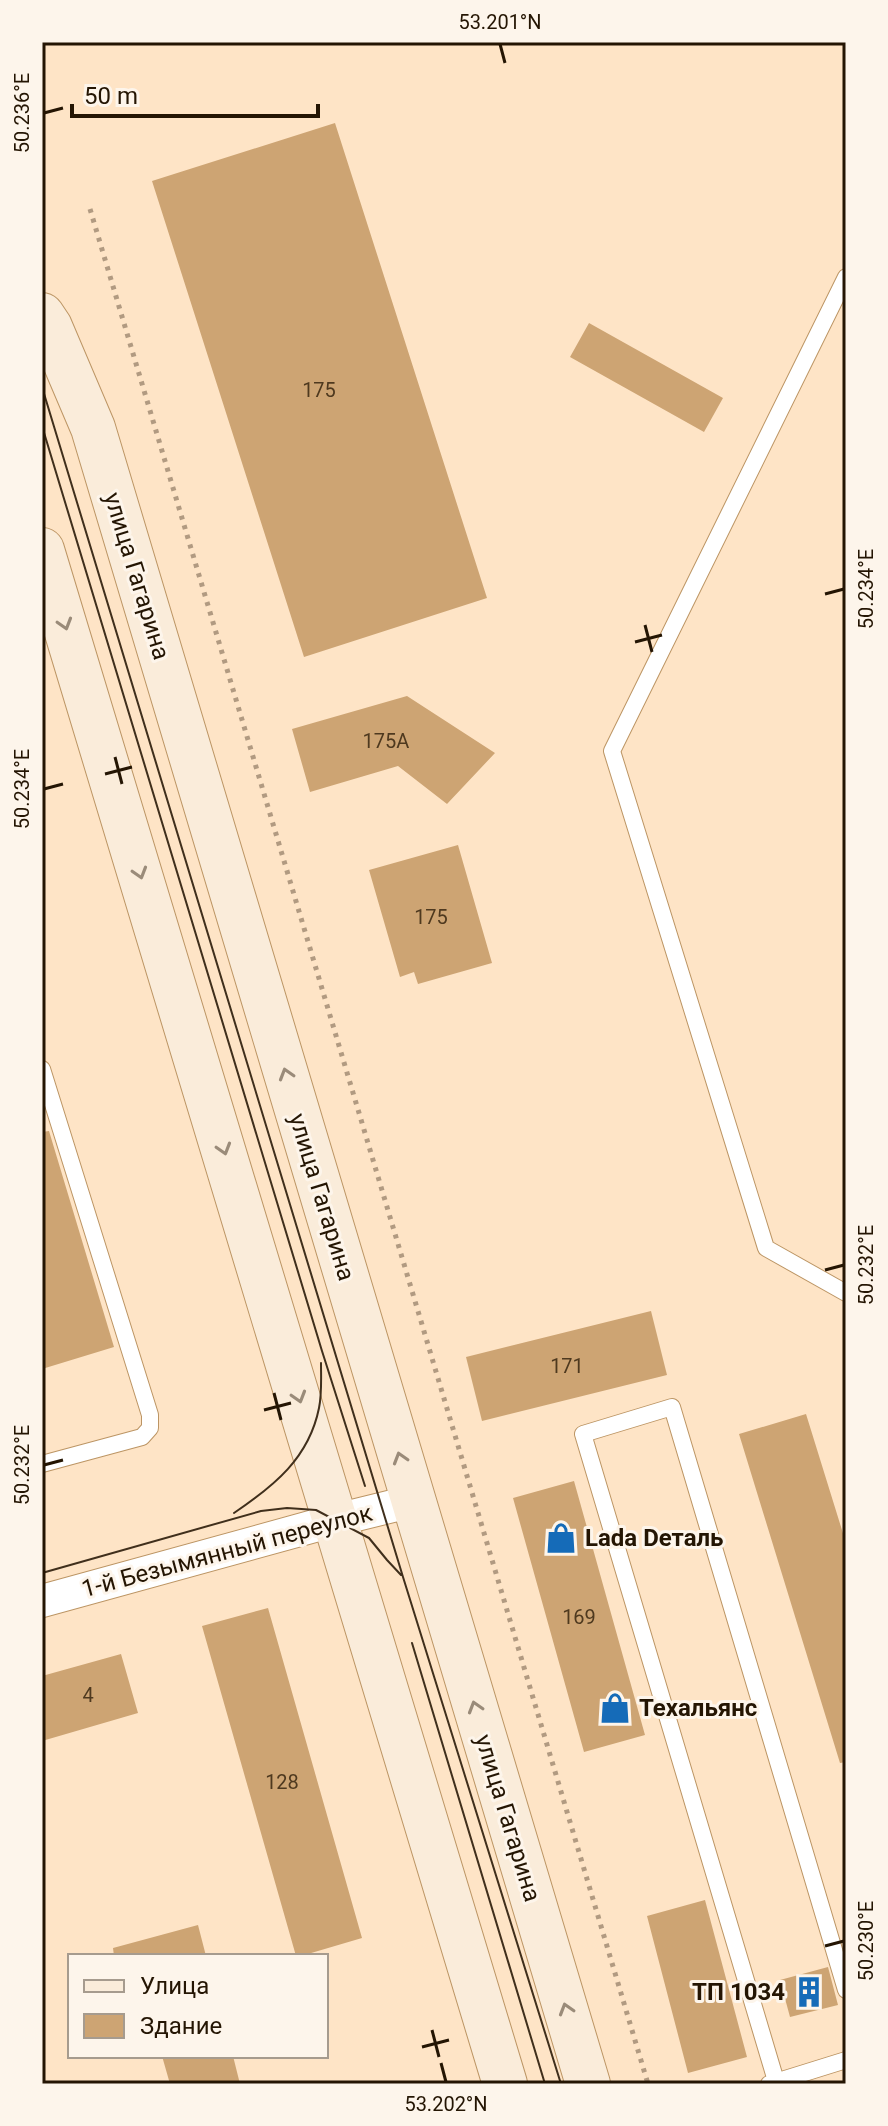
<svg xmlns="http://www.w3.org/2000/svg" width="888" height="2126" font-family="Roboto,sans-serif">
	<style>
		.building { fill: #cda473 }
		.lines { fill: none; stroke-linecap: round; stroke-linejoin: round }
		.service-casing { stroke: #bc9564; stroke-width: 18 }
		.minor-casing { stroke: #bc9564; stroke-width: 34 }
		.secondary-casing { stroke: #bc9564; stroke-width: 46 }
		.path { stroke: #b19a81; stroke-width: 5; stroke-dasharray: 4 6; stroke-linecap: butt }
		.service { stroke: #fff; stroke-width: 16 }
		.minor { stroke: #fff; stroke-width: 32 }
		.secondary { stroke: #faecda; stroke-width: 44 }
		.tram { stroke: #402f1c; stroke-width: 2 }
		.oneway { stroke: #9a8b79 }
		.ticks { fill: none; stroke: #241503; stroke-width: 3 }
		.labels { text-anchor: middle; stroke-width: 6; stroke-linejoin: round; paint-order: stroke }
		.number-label { font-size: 20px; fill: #4e391f }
		.street-label { font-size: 24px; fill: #241503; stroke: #fdf5eb }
		.poi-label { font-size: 24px; font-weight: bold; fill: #241503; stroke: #fdf5eb; text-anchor: start }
		.neatline { fill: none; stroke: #241503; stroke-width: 3 }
		.ticks-label { font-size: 20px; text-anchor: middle; fill: #241503 }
	</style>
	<rect width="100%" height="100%" fill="#fee4c6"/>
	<!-- building -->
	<path class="building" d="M 335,123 L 487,598 L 304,657 L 152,181 Z
		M 589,323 L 723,398 L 704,432 L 570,357 Z
		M 407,696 L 495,753 L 447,804 L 398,766 L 310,792 L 292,729 Z
		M 458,845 L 492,963 L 418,984 L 414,972 L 400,977 L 369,870 Z
		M 49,1131 L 114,1347 L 42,1369 L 42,1132 Z
		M 651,1311 L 667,1375 L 482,1421 L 466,1357 Z
		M 806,1414 L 846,1543 L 846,1762 L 840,1763 L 739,1434 Z
		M 574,1481 L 645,1735 L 584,1752 L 513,1498 Z
		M 268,1608 L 362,1938 L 301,1956 L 296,1956 L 202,1626 Z
		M 121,1654 L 138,1713 L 42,1741 L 42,1676 Z
		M 705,1900 L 747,2057 L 688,2073 L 647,1916 Z
		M 198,1925 L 206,1956 L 114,1956 L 113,1948 Z
		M 828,1967 L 838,2005 L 790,2017 L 780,1980 Z
		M 162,2056 L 233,2056 L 240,2084 L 170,2084 Z"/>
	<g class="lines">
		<defs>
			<path id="service" d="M 846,277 L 612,751 L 766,1248 L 846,1293
				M 42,1069 L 150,1415 L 150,1428 L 142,1437 L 42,1464
				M 776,2081 L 583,1434 L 672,1407 L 846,1990
				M 769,2084 L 846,2060"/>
			<path id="minor" d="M 42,1601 L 336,1520 L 413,1501"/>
			<path id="secondary" d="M 42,315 L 50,327 L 93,428 L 588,2084
				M 42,550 L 505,2084"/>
		</defs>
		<!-- service casing -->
		<use href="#service" class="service-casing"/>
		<!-- minor casing -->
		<use href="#minor" class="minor-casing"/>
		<!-- secondary casing -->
		<use href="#secondary" class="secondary-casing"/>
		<!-- path -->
		<path class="path" d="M 90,209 L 648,2084"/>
		<!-- service -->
		<use href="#service" class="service"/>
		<!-- minor -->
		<use href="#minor" class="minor"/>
		<!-- secondary -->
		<use href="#secondary" class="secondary"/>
		<!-- tram -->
		<path class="tram" d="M 42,387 L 403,1577 L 561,2084
			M 42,426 L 322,1351 L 365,1486
			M 234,1513 C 274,1486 309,1458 319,1408 C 322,1394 321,1378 321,1363
			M 42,1573 L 261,1511 L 287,1508 L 316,1510 L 369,1538 L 387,1560 L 401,1575
			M 412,1643 L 545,2084"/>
	</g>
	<!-- one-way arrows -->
	<defs><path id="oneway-chevron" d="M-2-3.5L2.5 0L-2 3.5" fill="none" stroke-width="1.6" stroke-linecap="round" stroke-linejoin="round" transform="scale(2)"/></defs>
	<g class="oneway">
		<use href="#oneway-chevron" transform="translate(65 624) rotate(73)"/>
		<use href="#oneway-chevron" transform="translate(140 873) rotate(73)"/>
		<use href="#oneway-chevron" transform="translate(286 1074) rotate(-107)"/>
		<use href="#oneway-chevron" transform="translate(224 1149) rotate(73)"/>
		<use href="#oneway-chevron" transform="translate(299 1397) rotate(73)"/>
		<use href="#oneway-chevron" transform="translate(400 1458) rotate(-107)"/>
		<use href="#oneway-chevron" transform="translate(475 1707) rotate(-107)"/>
		<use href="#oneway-chevron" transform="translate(566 2009) rotate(-107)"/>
	</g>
	<!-- ticks -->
	<path class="ticks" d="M 500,44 L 505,63M 44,113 L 63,108M 825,594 L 844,589M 645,625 L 652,652M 635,642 L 662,635M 115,757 L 122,784M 105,774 L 132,767M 44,789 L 63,784M 825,1270 L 844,1265M 274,1393 L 281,1420M 264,1410 L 291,1403M 44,1465 L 63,1460M 825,1946 L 844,1941M 432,2030 L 439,2057M 422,2047 L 449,2040M 441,2063 L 446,2082"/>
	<!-- icons -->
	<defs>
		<symbol id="shop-bare" viewBox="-9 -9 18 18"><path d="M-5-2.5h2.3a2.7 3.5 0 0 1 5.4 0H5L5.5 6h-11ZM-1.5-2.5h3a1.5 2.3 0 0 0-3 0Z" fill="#156bb8" stroke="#fdf5eb" stroke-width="2.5" paint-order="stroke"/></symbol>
		<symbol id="building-bare" viewBox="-9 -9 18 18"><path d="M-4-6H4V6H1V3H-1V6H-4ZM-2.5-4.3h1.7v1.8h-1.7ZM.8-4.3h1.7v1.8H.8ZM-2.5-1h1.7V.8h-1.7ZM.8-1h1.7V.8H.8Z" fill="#156bb8" stroke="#fdf5eb" stroke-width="2.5" paint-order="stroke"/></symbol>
	</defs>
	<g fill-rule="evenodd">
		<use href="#shop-bare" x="539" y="1516" width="44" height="44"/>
		<use href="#shop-bare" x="593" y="1686" width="44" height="44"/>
		<use href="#building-bare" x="787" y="1970" width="44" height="44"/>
	</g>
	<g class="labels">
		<!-- number labels -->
		<g class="number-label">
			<text x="319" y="397">175</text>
			<text x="386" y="748">175А</text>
			<text x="431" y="924">175</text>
			<text x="567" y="1373">171</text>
			<text x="579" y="1624">169</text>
			<text x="88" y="1702">4</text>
			<text x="282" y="1789">128</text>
		</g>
		<!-- street labels -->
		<g class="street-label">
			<text transform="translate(137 576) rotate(73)" y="8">улица Гагарина</text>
			<text transform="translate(322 1197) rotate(73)" y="8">улица Гагарина</text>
			<text transform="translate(227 1551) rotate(-15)" y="8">1-й Безымянный переулок</text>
			<text transform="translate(508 1818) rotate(73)" y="8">улица Гагарина</text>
		</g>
		<!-- poi labels -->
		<g class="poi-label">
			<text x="585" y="1546">Lada Dеталь</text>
			<text x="639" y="1716">Техальянс</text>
			<text x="785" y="2000" text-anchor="end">ТП 1034</text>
		</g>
	</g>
	<!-- border -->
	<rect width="888" height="2126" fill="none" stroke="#fdf5eb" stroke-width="88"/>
	<!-- legend -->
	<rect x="68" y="1954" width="260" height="104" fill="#fdf5eb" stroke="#a69b8e" stroke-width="2"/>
	<rect x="84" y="1980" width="40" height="12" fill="#faecda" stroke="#a69b8e" stroke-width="2"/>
	<text x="140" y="1994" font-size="24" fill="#241503">Улица</text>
	<rect x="84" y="2014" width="40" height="24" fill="#cda473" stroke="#a69b8e" stroke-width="2"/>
	<text x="140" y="2034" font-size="24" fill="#241503">Здание</text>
	<!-- scale -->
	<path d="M72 104v12h246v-12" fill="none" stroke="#241503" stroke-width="4"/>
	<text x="84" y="104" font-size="24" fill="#241503" stroke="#fdf5eb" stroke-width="6" paint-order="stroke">50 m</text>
	<rect x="44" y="44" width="800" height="2038" class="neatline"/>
	<g class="ticks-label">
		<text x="500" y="29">53.201°N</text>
		<text transform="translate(22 113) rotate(-90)" y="7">50.236°E</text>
		<text transform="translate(866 589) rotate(-90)" y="7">50.234°E</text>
		<text transform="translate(22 789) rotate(-90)" y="7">50.234°E</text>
		<text transform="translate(866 1265) rotate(-90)" y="7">50.232°E</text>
		<text transform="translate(22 1465) rotate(-90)" y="7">50.232°E</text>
		<text transform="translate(866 1941) rotate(-90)" y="7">50.230°E</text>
		<text x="446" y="2111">53.202°N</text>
	</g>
</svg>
